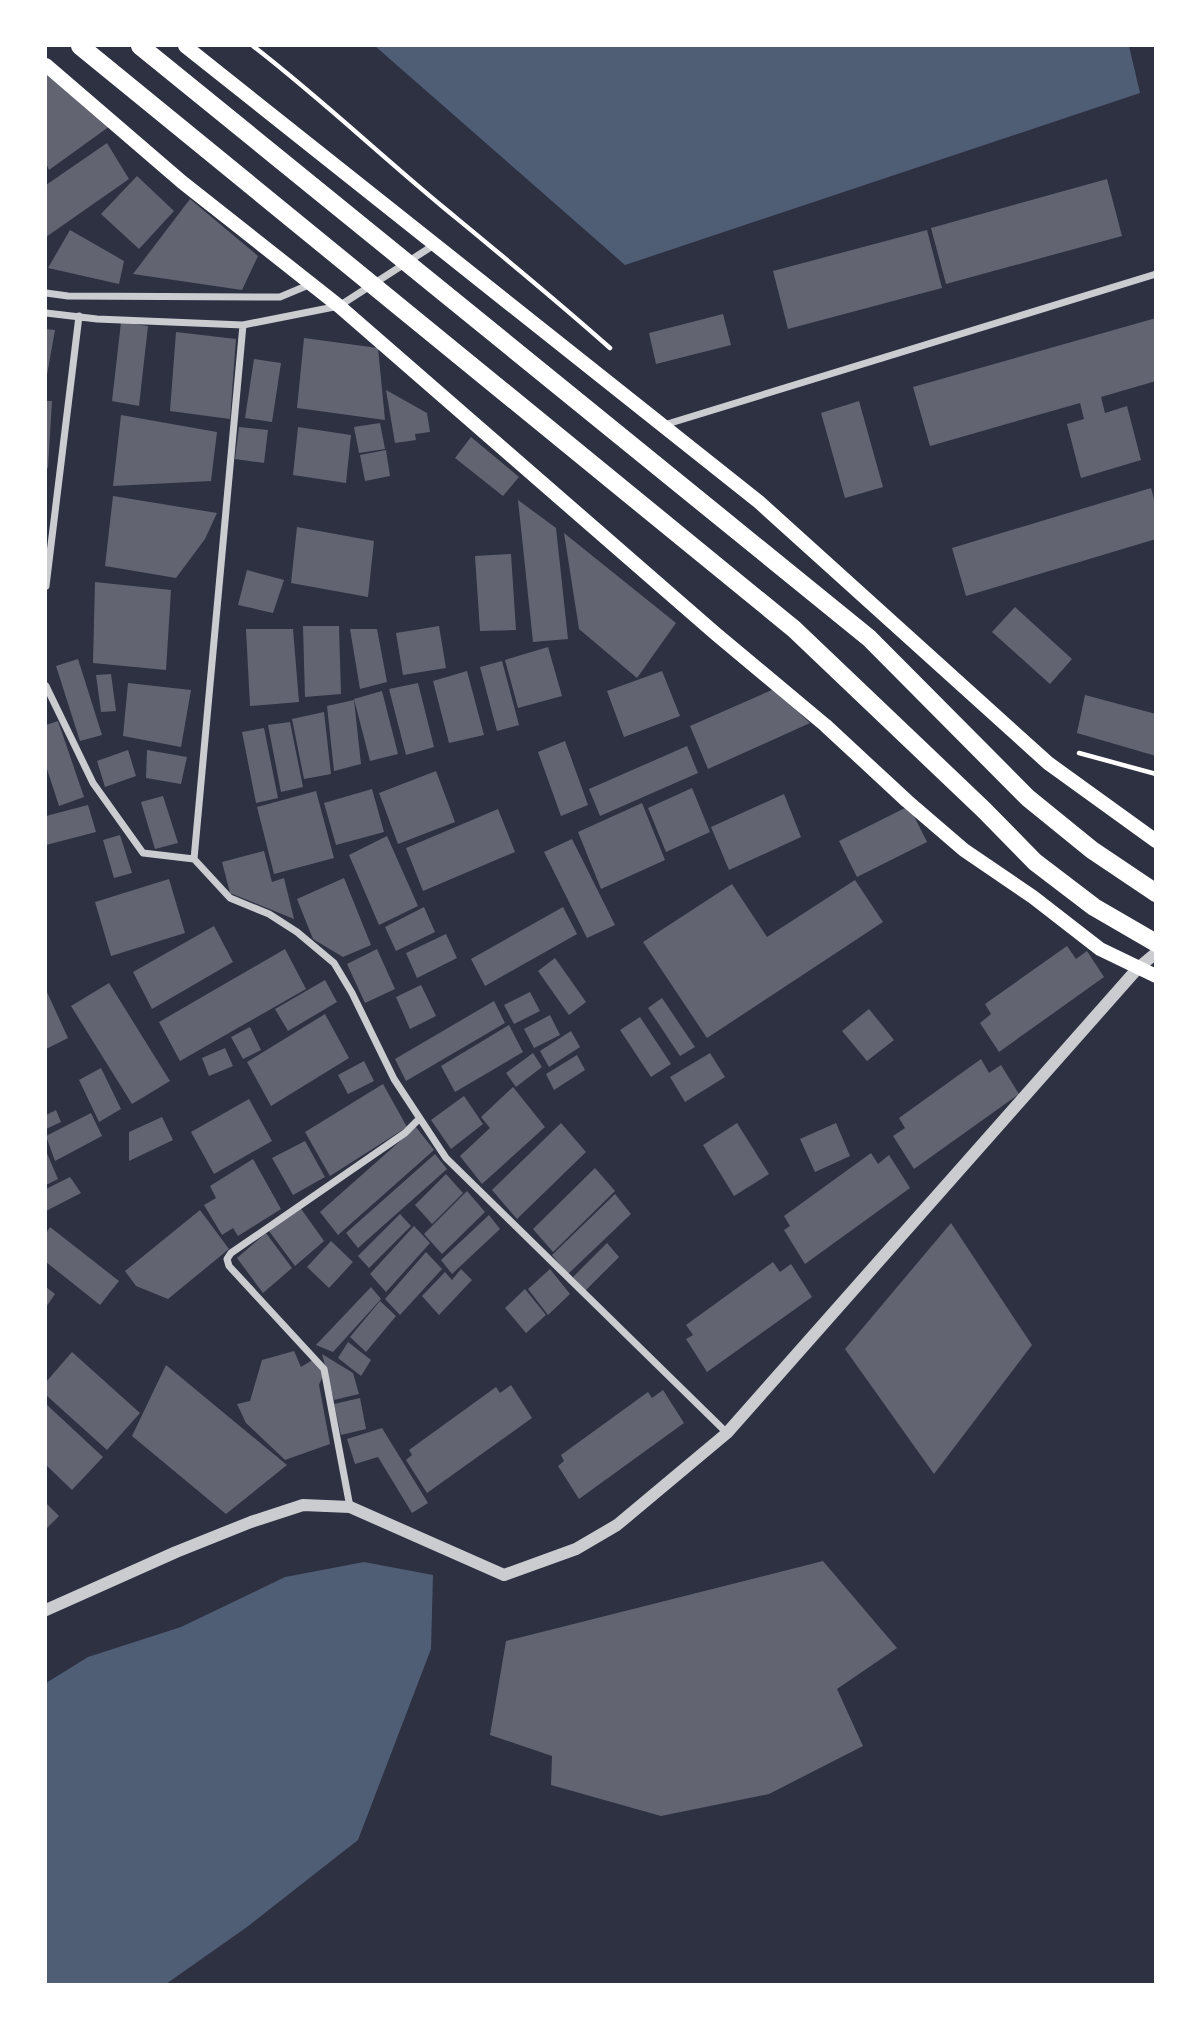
<svg xmlns="http://www.w3.org/2000/svg" width="1201" height="2030" font-family="Overpass,sans-serif">
	<style>
		.water { fill: #4f5d75 }
		.building { fill: #626471 }
		.lines { fill: none; stroke-linecap: round; stroke-linejoin: round }
		.path { stroke: #fff; stroke-width: 4.5 }
		.minor { stroke: #caccd0; stroke-width: 7 }
		.tertiary { stroke: #caccd0; stroke-width: 12 }
		.secondary { stroke: #fff; stroke-width: 14 }
		.primary { stroke: #fff; stroke-width: 18 }
	</style>
	<rect width="100%" height="100%" fill="#2d3142"/>
	<!-- water -->
	<path class="water" d="M 375,46 L 1129,46 L 1140,93 L 625,265 Z
		M 364,1562 L 433,1575 L 431,1649 L 358,1840 L 247,1927 L 166,1984 L 46,1984 L 46,1683 L 88,1657 L 181,1627 L 285,1577 Z"/>
	<!-- building -->
	<path class="building" d="M 46,73 L 110,126 L 49,170 L 46,163 Z
		M 107,143 L 129,179 L 46,237 L 46,185 Z
		M 137,176 L 174,211 L 139,249 L 101,214 Z
		M 1107,179 L 1122,236 L 946,284 L 931,228 Z
		M 190,199 L 258,256 L 242,290 L 133,274 Z
		M 70,230 L 124,261 L 119,284 L 48,268 Z
		M 927,230 L 942,288 L 788,329 L 773,271 Z
		M 723,314 L 731,345 L 656,364 L 649,333 Z
		M 1156,318 L 1156,381 L 1101,397 L 1105,413 L 1127,406 L 1141,460 L 1081,478 L 1067,424 L 1084,419 L 1080,403 L 930,446 L 913,387 Z
		M 121,322 L 148,326 L 139,406 L 112,401 Z
		M 46,329 L 55,330 L 47,375 L 46,375 Z
		M 176,332 L 236,339 L 230,419 L 170,411 Z
		M 304,338 L 378,348 L 385,420 L 297,408 Z
		M 254,359 L 281,363 L 272,422 L 245,418 Z
		M 386,390 L 427,413 L 430,432 L 415,434 L 416,440 L 395,443 Z
		M 46,401 L 52,401 L 48,468 L 46,468 Z
		M 859,401 L 883,487 L 845,498 L 821,413 Z
		M 121,415 L 217,432 L 211,481 L 113,486 Z
		M 380,423 L 385,449 L 359,453 L 354,427 Z
		M 239,427 L 268,430 L 264,463 L 235,459 Z
		M 298,427 L 351,435 L 346,483 L 293,475 Z
		M 471,437 L 519,477 L 503,496 L 455,458 Z
		M 386,450 L 390,476 L 365,481 L 360,455 Z
		M 1151,488 L 1156,506 L 1156,539 L 966,596 L 952,548 Z
		M 113,496 L 217,513 L 205,539 L 176,578 L 105,566 Z
		M 518,500 L 556,528 L 568,639 L 533,642 Z
		M 297,527 L 374,541 L 368,597 L 291,583 Z
		M 564,533 L 676,623 L 637,678 L 579,629 Z
		M 511,554 L 516,630 L 480,631 L 475,556 Z
		M 247,570 L 284,580 L 273,613 L 238,605 Z
		M 95,582 L 171,590 L 166,670 L 93,663 Z
		M 1015,607 L 1072,659 L 1050,684 L 992,632 Z
		M 303,626 L 339,626 L 341,694 L 305,697 Z
		M 439,626 L 446,668 L 403,675 L 396,633 Z
		M 246,629 L 293,629 L 299,702 L 250,706 Z
		M 350,629 L 377,629 L 387,682 L 360,689 Z
		M 548,647 L 562,696 L 518,708 L 505,660 Z
		M 78,659 L 102,735 L 80,741 L 56,666 Z
		M 502,661 L 519,725 L 497,731 L 480,667 Z
		M 467,671 L 484,735 L 449,743 L 433,681 Z
		M 662,671 L 680,716 L 624,737 L 607,691 Z
		M 111,674 L 116,711 L 101,712 L 96,675 Z
		M 128,683 L 191,690 L 181,747 L 123,736 Z
		M 418,683 L 434,747 L 406,755 L 389,689 Z
		M 774,689 L 810,723 L 708,769 L 690,726 Z
		M 382,691 L 398,754 L 370,761 L 354,699 Z
		M 1085,695 L 1156,714 L 1156,756 L 1077,733 Z
		M 354,700 L 361,764 L 334,771 L 327,706 Z
		M 324,712 L 331,774 L 304,779 L 292,719 Z
		M 58,721 L 84,797 L 59,806 L 46,766 L 46,725 Z
		M 290,722 L 303,787 L 281,792 L 268,725 Z
		M 264,728 L 278,798 L 256,803 L 242,732 Z
		M 565,741 L 588,805 L 561,816 L 538,752 Z
		M 687,746 L 698,773 L 600,816 L 589,789 Z
		M 128,750 L 136,776 L 105,787 L 97,761 Z
		M 147,750 L 187,757 L 181,784 L 146,778 Z
		M 436,771 L 455,822 L 398,844 L 379,793 Z
		M 692,788 L 710,832 L 666,852 L 648,808 Z
		M 372,789 L 384,832 L 336,845 L 324,803 Z
		M 316,791 L 334,858 L 274,874 L 257,807 Z
		M 784,794 L 801,837 L 729,870 L 711,827 Z
		M 163,796 L 178,843 L 155,849 L 141,802 Z
		M 642,803 L 665,860 L 601,889 L 578,832 Z
		M 88,805 L 96,832 L 46,845 L 46,816 Z
		M 909,806 L 927,842 L 857,877 L 839,841 Z
		M 498,809 L 515,852 L 423,891 L 406,848 Z
		M 120,835 L 132,873 L 114,878 L 103,840 Z
		M 387,836 L 418,906 L 379,925 L 349,855 Z
		M 572,839 L 615,925 L 587,938 L 544,852 Z
		M 264,851 L 272,882 L 284,878 L 294,919 L 230,893 L 222,862 Z
		M 344,878 L 371,945 L 343,957 L 313,939 L 297,899 Z
		M 169,879 L 185,933 L 111,956 L 95,902 Z
		M 855,880 L 883,922 L 707,1038 L 643,942 L 732,884 L 767,937 Z
		M 424,907 L 435,932 L 396,951 L 385,927 Z
		M 563,907 L 577,934 L 485,986 L 471,959 Z
		M 214,926 L 233,962 L 152,1009 L 133,972 Z
		M 446,934 L 457,958 L 417,978 L 406,953 Z
		M 1067,946 L 1076,959 L 1087,951 L 1104,977 L 999,1052 L 980,1023 L 991,1014 L 985,1004 Z
		M 285,949 L 306,989 L 180,1061 L 159,1022 Z
		M 377,949 L 395,989 L 365,1003 L 347,964 Z
		M 555,958 L 586,1002 L 569,1015 L 538,971 Z
		M 325,980 L 337,1002 L 288,1031 L 275,1009 Z
		M 109,983 L 170,1081 L 132,1104 L 71,1006 Z
		M 421,985 L 436,1016 L 410,1029 L 396,997 Z
		M 46,990 L 68,1038 L 46,1049 Z
		M 530,992 L 540,1011 L 514,1024 L 504,1005 Z
		M 662,998 L 695,1047 L 680,1056 L 648,1008 Z
		M 494,1001 L 505,1023 L 406,1081 L 395,1059 Z
		M 869,1009 L 894,1040 L 867,1061 L 842,1031 Z
		M 325,1014 L 349,1058 L 271,1106 L 247,1062 Z
		M 550,1015 L 560,1035 L 534,1048 L 524,1029 Z
		M 640,1017 L 671,1064 L 651,1077 L 620,1030 Z
		M 509,1025 L 523,1052 L 455,1092 L 441,1066 Z
		M 250,1027 L 261,1050 L 243,1059 L 231,1037 Z
		M 571,1031 L 580,1047 L 549,1067 L 540,1051 Z
		M 225,1048 L 233,1066 L 209,1076 L 202,1058 Z
		M 533,1053 L 542,1067 L 516,1087 L 506,1073 Z
		M 710,1053 L 725,1077 L 685,1102 L 670,1077 Z
		M 577,1055 L 585,1070 L 554,1090 L 546,1074 Z
		M 981,1059 L 989,1073 L 1001,1065 L 1019,1094 L 914,1169 L 893,1136 L 905,1128 L 899,1118 Z
		M 364,1061 L 374,1081 L 348,1094 L 338,1075 Z
		M 101,1068 L 121,1109 L 99,1122 L 79,1080 Z
		M 383,1084 L 407,1127 L 330,1176 L 305,1132 Z
		M 513,1087 L 545,1127 L 482,1184 L 460,1156 L 490,1128 L 481,1117 Z
		M 464,1096 L 483,1124 L 451,1149 L 431,1120 Z
		M 249,1099 L 272,1141 L 214,1174 L 191,1132 Z
		M 56,1110 L 61,1122 L 46,1129 L 46,1115 Z
		M 91,1113 L 102,1136 L 55,1161 L 46,1136 Z
		M 162,1117 L 173,1140 L 129,1161 L 129,1132 Z
		M 561,1123 L 586,1152 L 517,1219 L 492,1190 Z
		M 737,1123 L 769,1174 L 734,1196 L 703,1145 Z
		M 836,1123 L 850,1156 L 815,1172 L 800,1139 Z
		M 416,1127 L 434,1150 L 338,1235 L 320,1212 Z
		M 305,1141 L 325,1177 L 293,1195 L 272,1158 Z
		M 46,1151 L 58,1179 L 46,1185 Z
		M 871,1153 L 878,1164 L 889,1155 L 910,1188 L 805,1264 L 784,1230 L 790,1226 L 784,1216 Z
		M 435,1154 L 447,1169 L 358,1248 L 346,1233 Z
		M 253,1159 L 281,1209 L 238,1236 L 233,1228 L 222,1235 L 204,1205 L 216,1198 L 210,1186 Z
		M 595,1168 L 615,1191 L 553,1252 L 533,1229 Z
		M 446,1174 L 463,1193 L 432,1224 L 415,1205 Z
		M 70,1177 L 81,1193 L 46,1211 L 46,1189 Z
		M 467,1191 L 485,1212 L 442,1254 L 424,1234 Z
		M 615,1194 L 631,1214 L 568,1274 L 552,1255 Z
		M 299,1206 L 324,1241 L 295,1266 L 269,1231 Z
		M 200,1210 L 229,1249 L 168,1299 L 136,1286 L 125,1271 Z
		M 400,1214 L 411,1226 L 369,1268 L 358,1256 Z
		M 489,1215 L 500,1229 L 452,1274 L 441,1260 Z
		M 951,1223 L 1032,1345 L 934,1474 L 845,1349 Z
		M 414,1226 L 430,1243 L 386,1292 L 370,1274 Z
		M 50,1227 L 119,1281 L 100,1305 L 46,1262 L 46,1233 Z
		M 266,1233 L 292,1268 L 263,1293 L 237,1258 Z
		M 331,1241 L 353,1262 L 329,1288 L 307,1267 Z
		M 607,1243 L 619,1257 L 585,1291 L 573,1277 Z
		M 426,1252 L 442,1269 L 400,1315 L 385,1299 Z
		M 773,1262 L 780,1272 L 791,1264 L 812,1297 L 707,1372 L 686,1339 L 693,1335 L 686,1325 Z
		M 461,1269 L 472,1280 L 439,1315 L 422,1296 L 445,1272 L 452,1280 Z
		M 550,1269 L 570,1294 L 548,1315 L 528,1289 Z
		M 46,1287 L 55,1294 L 46,1307 Z
		M 371,1287 L 381,1299 L 333,1352 L 316,1345 Z
		M 525,1289 L 546,1315 L 526,1333 L 505,1308 Z
		M 380,1301 L 396,1316 L 366,1352 L 350,1337 Z
		M 348,1342 L 371,1360 L 361,1376 L 338,1358 Z
		M 294,1351 L 301,1367 L 314,1359 L 324,1373 L 319,1385 L 330,1444 L 285,1460 L 246,1423 L 237,1404 L 250,1401 L 262,1360 Z
		M 72,1352 L 140,1413 L 107,1450 L 46,1395 L 46,1382 Z
		M 322,1354 L 353,1373 L 359,1394 L 334,1400 Z
		M 166,1365 L 287,1465 L 226,1514 L 132,1436 Z
		M 511,1385 L 532,1418 L 427,1493 L 406,1460 L 412,1455 L 409,1450 L 496,1387 L 500,1393 Z
		M 663,1390 L 684,1423 L 579,1499 L 558,1466 L 564,1461 L 561,1455 L 648,1392 L 652,1398 Z
		M 360,1398 L 366,1429 L 341,1435 L 334,1404 Z
		M 46,1404 L 103,1457 L 72,1490 L 46,1465 Z
		M 382,1428 L 428,1503 L 412,1513 L 378,1457 L 355,1464 L 347,1439 Z
		M 46,1503 L 59,1516 L 46,1529 Z
		M 823,1561 L 897,1648 L 837,1689 L 863,1746 L 769,1794 L 661,1816 L 551,1785 L 552,1756 L 490,1735 L 506,1641 Z"/>
	<g class="lines">
		<!-- path -->
		<path class="path" d="M 253,46 C 319,97 379,154 443,207 C 500,254 555,299 610,348
			M 1079,753 L 1156,774"/>
		<!-- minor -->
		<path class="minor" d="M 46,293 L 68,296 L 280,297 L 311,284
			M 46,313 L 97,319 L 243,325 L 339,306 L 434,245
			M 664,425 L 1156,274
			M 46,586 L 79,316
			M 46,686 L 93,783 L 143,853 L 194,859 L 230,898 L 269,914 L 297,932 L 334,963 L 352,993 L 394,1079 L 446,1158 L 727,1433
			M 194,859 L 243,325
			M 350,1507 L 324,1369 L 229,1266 L 227,1259 L 231,1253 L 405,1133 L 419,1119"/>
		<!-- tertiary -->
		<path class="tertiary" d="M 46,1610 L 176,1552 L 251,1522 L 303,1505 L 350,1507 L 504,1575 L 576,1549 L 617,1525 L 727,1433 L 1138,968 L 1156,953"/>
		<!-- secondary -->
		<path class="secondary" d="M 185,46 L 759,502 L 1048,763 L 1156,841
			M 46,65 L 182,182 L 339,306 L 716,634 L 825,725 L 907,801 L 964,850 L 1033,897 L 1100,949 L 1156,976"/>
		<!-- primary -->
		<path class="primary" d="M 80,46 L 794,629 L 984,810 L 1035,862 L 1094,907 L 1156,943
			M 140,46 L 869,638 L 1028,798 L 1092,850 L 1156,893"/>
	</g>
	<!-- border -->
	<rect width="1201" height="2030" fill="none" stroke="#ffffff" stroke-width="94"/>
</svg>
